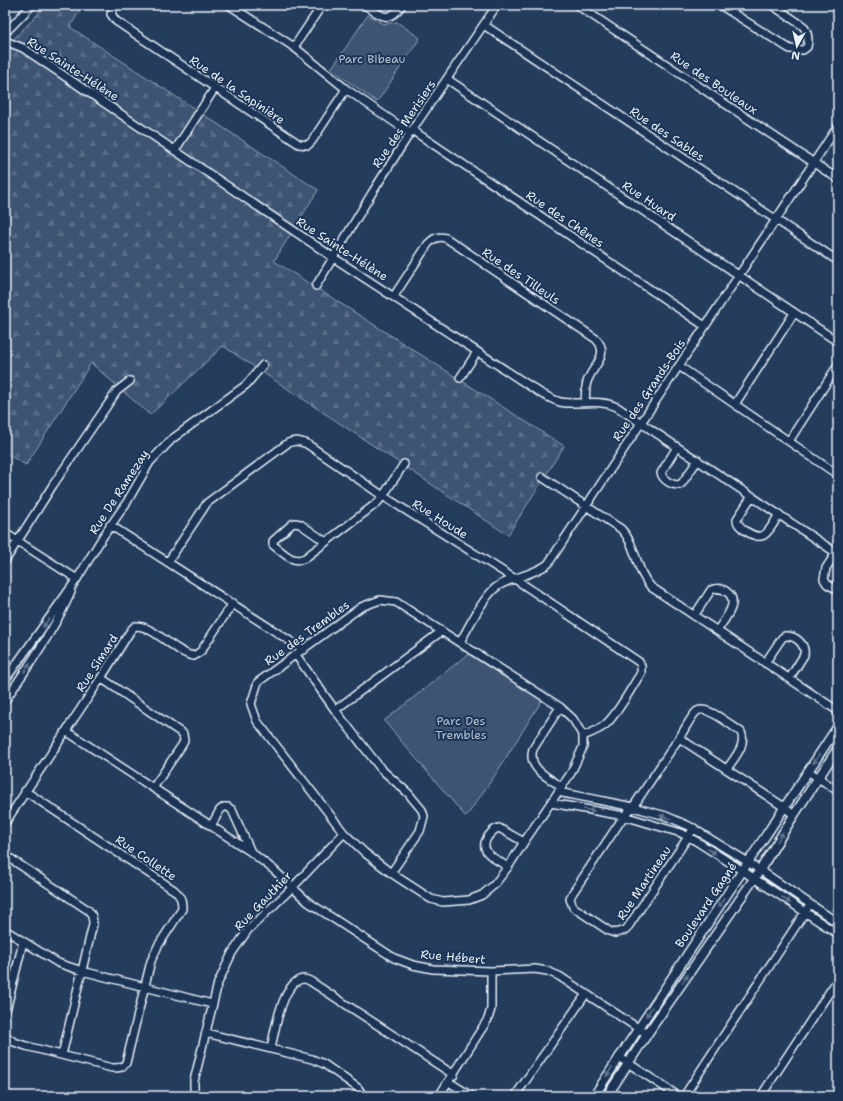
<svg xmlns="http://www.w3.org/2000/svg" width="843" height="1101" font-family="'Shantell Sans',sans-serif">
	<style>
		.forest { fill: url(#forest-firs); stroke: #93a2b5 }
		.park { fill: #3e5472; stroke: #93a2b5 }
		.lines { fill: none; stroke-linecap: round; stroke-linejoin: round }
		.minor-casing { stroke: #e8f1f8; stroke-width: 10 }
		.major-casing { stroke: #e8f1f8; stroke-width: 11 }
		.minor { stroke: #1d3557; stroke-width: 7 }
		.major { stroke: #1d3557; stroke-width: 8 }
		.oneway { fill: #64778f }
		.labels { text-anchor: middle; stroke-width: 4; stroke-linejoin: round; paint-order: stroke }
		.park-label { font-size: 12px; fill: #b5c2d0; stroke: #1d3557 }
		.street-label { font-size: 12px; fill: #e8f1f8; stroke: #1d3557 }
	</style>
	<defs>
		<pattern id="forest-firs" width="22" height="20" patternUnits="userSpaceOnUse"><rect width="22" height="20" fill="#3e5472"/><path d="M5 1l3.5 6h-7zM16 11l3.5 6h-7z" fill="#5a6d87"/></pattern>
	</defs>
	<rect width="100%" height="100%" fill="#253d5d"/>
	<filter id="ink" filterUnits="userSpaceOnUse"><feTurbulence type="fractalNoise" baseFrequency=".025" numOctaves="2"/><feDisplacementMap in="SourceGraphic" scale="8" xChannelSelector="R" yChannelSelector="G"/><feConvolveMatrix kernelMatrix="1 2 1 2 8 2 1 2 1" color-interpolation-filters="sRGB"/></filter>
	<g filter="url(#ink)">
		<!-- forest -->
		<path class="forest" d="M 45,5 L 83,5 L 70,27 L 318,190 L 274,261 L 564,446 L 508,535 L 223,346 L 150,415 L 91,363 L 26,465 L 5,453 L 5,48 L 38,14 Z"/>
		<!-- park -->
		<path class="park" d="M 368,15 L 383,24 L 397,22 L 420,38 L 377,102 L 331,69 Z
			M 472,651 L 544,697 L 495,775 L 466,817 L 384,721 Z"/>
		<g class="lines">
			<defs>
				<path id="minor" d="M 115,5 L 111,14 L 116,21 L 299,144 L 308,145 L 312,141 L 346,89
					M 229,5 L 294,47 L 346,89 L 410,133
					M 365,5 C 381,16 389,24 402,5
					M 577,5 L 838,179
					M 720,5 L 790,49 L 803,50 L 807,47 C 809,39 808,32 803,26 L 772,5
					M 484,25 L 838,261
					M 5,33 L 32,5
					M 5,41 L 23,48 L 334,258 L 542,394 C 548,397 554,400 560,402 C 580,406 597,398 617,407 L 838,554
					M 294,47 L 322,5
					M 447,79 L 838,342
					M 412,130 L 705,326
					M 175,150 L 215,88
					M 316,286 L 372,193 L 410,133 L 497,5
					M 394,296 L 428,244 C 434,238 438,236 446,238 L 596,339 C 611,355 592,366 587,382 C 585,388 586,395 585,402
					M 679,366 L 838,475
					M 460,378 L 477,352
					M 735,404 L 794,313
					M 789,441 L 838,365
					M 677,447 L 661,473 C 663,480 671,485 679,485 L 682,483 L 698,460
					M 542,477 L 621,529 C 637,545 635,570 651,587 L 838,711
					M 752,496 L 737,519 C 736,527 756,540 764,535 C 770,531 775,521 779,514
					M 110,525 L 304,650
					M 5,533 L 77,579
					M 326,542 L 300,524 L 295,523 L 292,524 L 273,541 L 273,545 C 284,553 292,564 305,558 L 377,503 L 383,496 L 404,464
					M 836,553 L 826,568 L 824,579 L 827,584 L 838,590
					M 5,561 L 53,485 L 117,391 L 130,381
					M 168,562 L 207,503 L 288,443 C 295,440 299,441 307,444 L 383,496 L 515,579 L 639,662 L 641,666 L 641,673 C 631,688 618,714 605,725 C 599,730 591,733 583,736
					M 380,600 L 396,602 L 560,707 L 573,719 L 583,736 L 583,747 L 571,773 L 524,842 L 508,867 L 494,885 L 482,895 L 469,900 L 443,902 L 431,899 L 391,873 L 365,853 L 344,833 L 257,721 L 251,704 L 258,682 L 361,607 Z
					M 694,616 L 711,590 C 716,588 722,588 727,592 C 741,602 723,621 717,631
					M 460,642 C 469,627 484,595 498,586 C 513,577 533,575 548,564 L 641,423 L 838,126
					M 296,655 L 335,710 L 381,769 L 408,793 L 422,810 L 424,816 L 420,831 L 391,873
					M 765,663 L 782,638 L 785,636 C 795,635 806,644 804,655 L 789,679
					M 101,678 L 183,734 L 184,741 L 182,745 L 153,788
					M 5,680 L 77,579 L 102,538 L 127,502 L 150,462 L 172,439 L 246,385 L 263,365
					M 5,701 C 28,666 54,631 71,592
					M 560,707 L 533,749 C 527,769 548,777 562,787
					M 335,710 L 442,631
					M 66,731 L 251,852 L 274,870 L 308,902 L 394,958 L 413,965 L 433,969 L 491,971 L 535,969 L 547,971 L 559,976 L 647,1034
					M 679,738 C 684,731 690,718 696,712 C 705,703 732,726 741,732 C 747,745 734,758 727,769
					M 808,771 L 838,791
					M 558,792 L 633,807 L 666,816 L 689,826 L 748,862 L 838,923
					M 551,803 L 624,816 L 681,833 L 696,841 L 743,871 L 838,934
					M 5,823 L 101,678 L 131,630 L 135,626 C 154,625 176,654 194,656 L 201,651 L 233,603
					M 211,826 L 220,810 L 224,807 L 228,807 L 232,810 L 251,852
					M 694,828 L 626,930 L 615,933 L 609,931 L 573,907 L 570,899 L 572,894 L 624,816 L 633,807 L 679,738 L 784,807 L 794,815
					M 5,855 L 88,910 C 92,914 93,918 93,924 L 62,1055
					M 508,867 C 498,860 478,853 487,838 C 491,833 493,829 499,828 L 524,842
					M 5,930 L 58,963 L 82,971 L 212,1004
					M 5,1015 L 23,942
					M 206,1033 L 312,1059 L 324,1064 L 358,1088 L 363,1096
					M 5,1036 L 14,1042 L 26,1046 L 112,1068 C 119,1068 122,1068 126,1063 L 151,961 L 158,946 L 182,909 C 182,900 181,896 174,890 L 25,791
					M 271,1049 C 274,1033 283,979 304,979 C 306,979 308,980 310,981 L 454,1075
					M 619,1057 L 678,1096
					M 449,1082 L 471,1096
					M 197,1096 C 193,1092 194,1086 194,1081 L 218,983 L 232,953 L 248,930 L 292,888 L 344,833
					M 439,1096 L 488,1019 L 491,1009 L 491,971
					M 515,1096 L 586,994
					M 684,1096 L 807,909
					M 761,1096 L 838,979
					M 838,1096 L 838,1095"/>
				<path id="major" d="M 594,1096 L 838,726
					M 607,1096 L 650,1030 L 760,870 L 794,815 L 838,748"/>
			</defs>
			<!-- minor casing -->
			<use href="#minor" class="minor-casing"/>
			<!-- major casing -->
			<use href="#major" class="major-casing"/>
			<!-- minor -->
			<use href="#minor" class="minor"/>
			<!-- major -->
			<use href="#major" class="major"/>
		</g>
		<!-- one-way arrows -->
		<defs><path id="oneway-solid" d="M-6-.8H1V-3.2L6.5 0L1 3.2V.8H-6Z"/></defs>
		<g class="oneway">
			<use href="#oneway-solid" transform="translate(46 623) rotate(125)"/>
			<use href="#oneway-solid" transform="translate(27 668) rotate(-56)"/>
			<use href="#oneway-solid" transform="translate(816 759) rotate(124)"/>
			<use href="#oneway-solid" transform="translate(589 810) rotate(10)"/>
			<use href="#oneway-solid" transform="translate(665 817) rotate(-162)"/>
			<use href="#oneway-solid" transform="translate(780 837) rotate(-58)"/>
			<use href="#oneway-solid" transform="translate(711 851) rotate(32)"/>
			<use href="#oneway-solid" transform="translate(786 900) rotate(35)"/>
			<use href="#oneway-solid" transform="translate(721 903) rotate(124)"/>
			<use href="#oneway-solid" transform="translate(685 979) rotate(-56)"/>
			<use href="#oneway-solid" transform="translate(649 1012) rotate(124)"/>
			<use href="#oneway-solid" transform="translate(609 1072) rotate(123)"/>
		</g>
	</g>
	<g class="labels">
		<!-- park labels -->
		<g class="park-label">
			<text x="372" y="63">Parc Bibeau</text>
			<text x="461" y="725">Parc Des<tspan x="461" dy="14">Trembles</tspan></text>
		</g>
		<!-- street labels -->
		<g class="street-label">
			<text transform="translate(73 69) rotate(33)" y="4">Rue Sainte-Hélène</text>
			<text transform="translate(714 83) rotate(34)" y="4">Rue des Bouleaux</text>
			<text transform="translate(237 90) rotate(34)" y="4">Rue de la Sapinière</text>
			<text transform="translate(404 124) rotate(-56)" y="4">Rue des Merisiers</text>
			<text transform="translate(667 134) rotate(34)" y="4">Rue des Sables</text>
			<text transform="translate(649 201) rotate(34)" y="4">Rue Huard</text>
			<text transform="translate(565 219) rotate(34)" y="4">Rue des Chênes</text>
			<text transform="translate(342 249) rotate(33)" y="4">Rue Sainte-Hélène</text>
			<text transform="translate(521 276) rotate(34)" y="4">Rue des Tilleuls</text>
			<text transform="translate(649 390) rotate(-56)" y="4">Rue des Grands-Bois</text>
			<text transform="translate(119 492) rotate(-57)" y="4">Rue De Ramezay</text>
			<text transform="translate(440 519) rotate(32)" y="4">Rue Houde</text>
			<text transform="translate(307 633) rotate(-36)" y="4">Rue des Trembles</text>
			<text transform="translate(97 663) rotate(-57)" y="4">Rue Simard</text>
			<text transform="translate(146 858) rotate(34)" y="4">Rue Collette</text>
			<text transform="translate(644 883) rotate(-56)" y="4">Rue Martineau</text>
			<text transform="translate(263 901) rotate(-46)" y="4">Rue Gauthier</text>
			<text transform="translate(706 905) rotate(-56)" y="4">Boulevard Gagné</text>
			<text transform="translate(453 957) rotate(5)" y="4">Rue Hébert</text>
		</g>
	</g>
	<!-- margin -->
	<rect width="843" height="1101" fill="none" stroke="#1d3557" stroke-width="20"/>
	<rect x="10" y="10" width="823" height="1081" fill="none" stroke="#e8f1f8" stroke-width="1.5" filter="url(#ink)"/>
	<!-- north arrow -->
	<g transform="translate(797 46) rotate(188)" stroke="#1d3557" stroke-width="3" paint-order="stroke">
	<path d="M0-3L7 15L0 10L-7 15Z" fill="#e8f1f8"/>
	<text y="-6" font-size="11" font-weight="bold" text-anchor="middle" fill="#e8f1f8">N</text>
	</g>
</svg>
